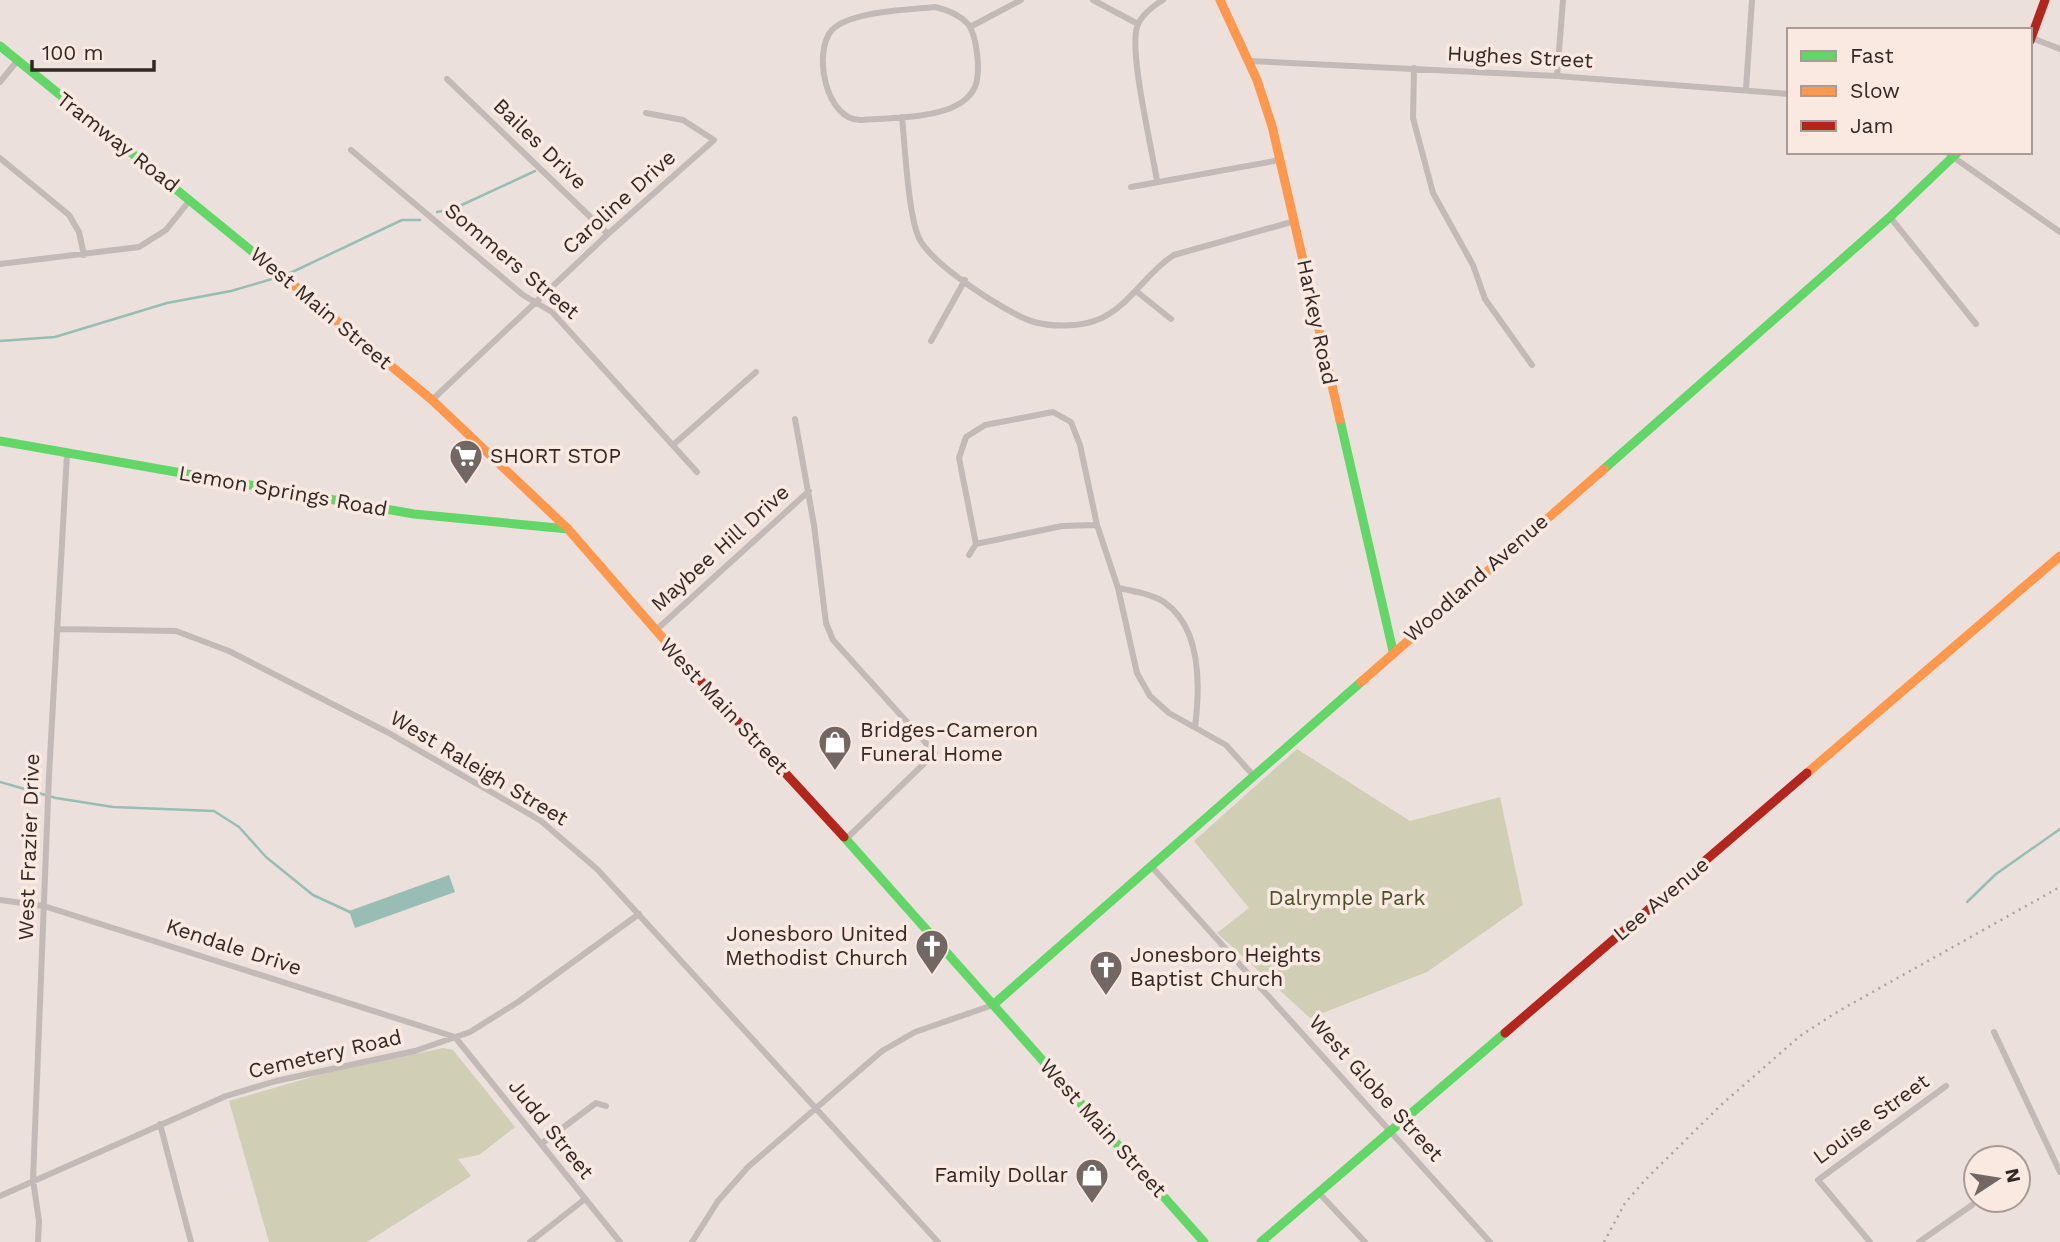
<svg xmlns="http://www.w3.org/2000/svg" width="2060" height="1242" font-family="'Work Sans',sans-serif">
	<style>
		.green { fill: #d0ceb5 }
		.water { fill: #98bdb5 }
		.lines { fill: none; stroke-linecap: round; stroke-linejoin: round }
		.stream { stroke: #98bdb5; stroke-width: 2.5 }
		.street { stroke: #c3b9b6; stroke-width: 6 }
		.fast { stroke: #63d668; stroke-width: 9 }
		.slow { stroke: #ff974d; stroke-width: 9 }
		.jam { stroke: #b3261e; stroke-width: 9 }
		.rail { stroke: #aba39f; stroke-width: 2.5; stroke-dasharray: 2 5; stroke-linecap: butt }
		.labels { text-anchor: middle; stroke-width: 7; stroke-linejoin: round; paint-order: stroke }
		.street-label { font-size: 21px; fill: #332624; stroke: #f9e9e1 }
		.poi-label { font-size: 21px; fill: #332624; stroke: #f9e9e1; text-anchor: start }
		.park-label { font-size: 21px; fill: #4a5128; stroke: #f9e9e1 }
	</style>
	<rect width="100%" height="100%" fill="#ebe0db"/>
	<!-- green -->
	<path class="green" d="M 1297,749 L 1410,821 L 1500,797 L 1523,905 L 1427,972 L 1310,1018 L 1217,933 L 1249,908 L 1194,841 Z
		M 443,1048 L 453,1050 L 515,1127 L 479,1155 L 458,1159 L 471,1176 L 367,1242 L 269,1242 L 229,1101 L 326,1073 Z"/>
	<!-- water -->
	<path class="water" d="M 449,875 L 455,892 L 355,928 L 349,911 Z"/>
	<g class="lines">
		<!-- stream -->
		<path class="stream" d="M 437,212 L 453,209 L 535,171
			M 286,275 L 402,220 L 420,220
			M 0,341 L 55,337 L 167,303 L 231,291 L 279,277
			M 0,782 L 56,798 L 113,807 L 214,811 L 239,827 L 266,857 L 313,895 L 352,913
			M 1967,902 L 1996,874 L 2060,829"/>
		<!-- street -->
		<path class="street" d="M 1093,0 L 1138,24
			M 935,7 C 948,10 959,14 968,24 C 977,36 981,72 975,87 C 972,94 964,102 957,105 C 935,118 888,118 862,120 C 826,122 812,52 832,30 C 850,11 910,10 935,7 Z
			M 970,27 L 1021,0
			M 2032,38 L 2060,49
			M 1249,61 L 1557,76 L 1789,94
			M 1414,68 L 1413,118 L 1433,193 L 1473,265 L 1485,299 L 1532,365
			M 1557,76 L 1563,0
			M 447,79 L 608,234
			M 0,82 L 17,61
			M 1746,89 L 1752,0
			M 902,117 C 905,146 908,214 919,238 C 931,264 1007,314 1034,322 C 1052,327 1080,327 1097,320 C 1129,308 1146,272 1174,255 L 1295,221
			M 351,150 L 523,295 L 552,312 L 697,472
			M 1946,152 L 2060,232
			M 0,158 L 69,215 L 79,232 L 84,255
			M 1157,181 C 1152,149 1129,53 1137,27 C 1141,15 1153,6 1163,0
			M 1131,187 L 1280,160
			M 1890,217 L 1976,324
			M 0,264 L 139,247 L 166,230 L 190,200
			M 1136,291 L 1171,319
			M 931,341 L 965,280
			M 432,400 L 608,234 L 714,140 L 683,120 L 646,113
			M 795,419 L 814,525 L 826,623 L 833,640 L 935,753 L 846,839
			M 673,445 L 756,372
			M 976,544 L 959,458 L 966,437 L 985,425 L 1053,412 L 1071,422 L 1080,445 L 1097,525
			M 969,555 L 976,544 L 1062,526 L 1097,525 L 1118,588 L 1137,673 L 1150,696 L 1169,713 L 1226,745 L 1253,775
			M 1118,588 C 1133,591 1151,594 1164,602 C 1202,628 1200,688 1195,727
			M 57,629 L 176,631 L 229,651 L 387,732 L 512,804 L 541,821 L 597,869 L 938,1242
			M 655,631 L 809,491
			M 1151,866 L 1490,1242
			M 0,900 L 44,906 L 455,1037 L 620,1242
			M 1994,1032 L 2060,1172
			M 160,1124 L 191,1242
			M 541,1144 L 596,1103 L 606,1106
			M 1318,1192 L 1365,1242
			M 0,1196 L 226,1096 L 276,1081 L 415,1051 L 470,1032 L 518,1002 L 639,914
			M 38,1242 L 39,1221 L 33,1180 L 49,775 L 67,454
			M 530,1242 L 585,1199
			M 692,1242 L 718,1201 L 748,1167 L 882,1051 L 915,1032 L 993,1005
			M 1870,1242 L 1818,1180 L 1946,1086
			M 1919,1242 L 1972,1205"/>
		<!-- fast -->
		<path class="fast" d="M 0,46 L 296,287
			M 1340,420 L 1393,651
			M 0,441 L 414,514 L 568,529
			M 1604,469 L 1890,217 L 1958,152
			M 844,837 L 1204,1242
			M 993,1005 L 1361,682
			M 1261,1242 L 1505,1033"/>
		<!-- slow -->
		<path class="slow" d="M 1220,0 L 1257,80 L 1272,126 L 1340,420
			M 296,287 L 432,400 L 568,529 L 687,666
			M 1361,682 L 1604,469
			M 1807,773 L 2060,556"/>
		<!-- jam -->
		<path class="jam" d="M 2030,41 L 2045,0
			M 687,666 L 844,837
			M 1505,1033 L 1807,773"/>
		<!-- rail -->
		<path class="rail" d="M 1604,1242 L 1625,1203 L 1646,1179 L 1721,1105 L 1800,1036 L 1837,1012 L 2060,887"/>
	</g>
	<!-- icons -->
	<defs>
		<symbol id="supermarket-pin" viewBox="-11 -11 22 30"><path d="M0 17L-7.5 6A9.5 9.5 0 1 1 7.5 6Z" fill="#736764" stroke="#f9e9e1"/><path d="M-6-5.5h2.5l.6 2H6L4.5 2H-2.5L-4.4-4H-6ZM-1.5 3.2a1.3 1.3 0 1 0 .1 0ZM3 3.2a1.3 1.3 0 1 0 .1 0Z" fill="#fff"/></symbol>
		<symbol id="shop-pin" viewBox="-11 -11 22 30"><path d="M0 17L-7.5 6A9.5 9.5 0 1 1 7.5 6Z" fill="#736764" stroke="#f9e9e1"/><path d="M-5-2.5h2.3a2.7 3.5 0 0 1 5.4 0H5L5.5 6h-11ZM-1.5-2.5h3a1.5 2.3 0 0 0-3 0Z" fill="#fff"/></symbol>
		<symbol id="church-pin" viewBox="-11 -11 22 30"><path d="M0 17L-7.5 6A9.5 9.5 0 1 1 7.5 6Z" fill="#736764" stroke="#f9e9e1"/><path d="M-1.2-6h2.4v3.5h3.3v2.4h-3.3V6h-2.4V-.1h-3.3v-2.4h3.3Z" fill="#fff"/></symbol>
	</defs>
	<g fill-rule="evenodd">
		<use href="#supermarket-pin" x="447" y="437" width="38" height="52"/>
		<use href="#shop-pin" x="816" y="723" width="38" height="52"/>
		<use href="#church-pin" x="913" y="927" width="38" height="52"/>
		<use href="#church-pin" x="1087" y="948" width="38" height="52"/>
		<use href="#shop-pin" x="1073" y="1156" width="38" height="52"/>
	</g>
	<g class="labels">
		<!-- street labels -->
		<g class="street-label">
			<text transform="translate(1520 57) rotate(3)" y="7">Hughes Street</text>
			<text transform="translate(118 142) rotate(38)" y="7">Tramway Road</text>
			<text transform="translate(540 144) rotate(44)" y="7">Bailes Drive</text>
			<text transform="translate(619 202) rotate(-42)" y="7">Caroline Drive</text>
			<text transform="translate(512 261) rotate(40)" y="7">Sommers Street</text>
			<text transform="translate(321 308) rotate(40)" y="7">West Main Street</text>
			<text transform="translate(1317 322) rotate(78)" y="7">Harkey Road</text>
			<text transform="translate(283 491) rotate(10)" y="7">Lemon Springs Road</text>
			<text transform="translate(720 548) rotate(-42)" y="7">Maybee Hill Drive</text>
			<text transform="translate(1476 578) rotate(-41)" y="7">Woodland Avenue</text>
			<text transform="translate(724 706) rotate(47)" y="7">West Main Street</text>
			<text transform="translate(479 768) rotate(31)" y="7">West Raleigh Street</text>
			<text transform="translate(29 847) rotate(-88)" y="7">West Frazier Drive</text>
			<text transform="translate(1661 899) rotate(-40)" y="7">Lee Avenue</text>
			<text transform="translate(234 947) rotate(18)" y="7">Kendale Drive</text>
			<text transform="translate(325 1054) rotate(-13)" y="7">Cemetery Road</text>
			<text transform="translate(1376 1088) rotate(48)" y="7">West Globe Street</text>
			<text transform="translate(1871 1119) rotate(-36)" y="7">Louise Street</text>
			<text transform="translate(1103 1128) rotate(48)" y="7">West Main Street</text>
			<text transform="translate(551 1129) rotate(51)" y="7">Judd Street</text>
		</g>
		<!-- poi labels -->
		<g class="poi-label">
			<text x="490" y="463">SHORT STOP</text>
			<text x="860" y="737">Bridges-Cameron<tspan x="860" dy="24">Funeral Home</tspan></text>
			<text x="908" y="941" text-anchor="end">Jonesboro United<tspan x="908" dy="24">Methodist Church</tspan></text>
			<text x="1130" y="962">Jonesboro Heights<tspan x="1130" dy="24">Baptist Church</tspan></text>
			<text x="1068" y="1182" text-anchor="end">Family Dollar</text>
		</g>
		<!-- park labels -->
		<g class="park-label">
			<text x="1347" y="905">Dalrymple Park</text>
		</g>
	</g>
	<!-- legend -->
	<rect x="1787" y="28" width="245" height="126" fill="#f9e9e1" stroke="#aa9b95" stroke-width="2"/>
	<rect x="1801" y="51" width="35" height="10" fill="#63d668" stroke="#aa9b95" stroke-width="2"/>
	<text x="1850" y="63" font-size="21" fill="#332624">Fast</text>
	<rect x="1801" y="86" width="35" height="10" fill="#ff974d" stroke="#aa9b95" stroke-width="2"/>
	<text x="1850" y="98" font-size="21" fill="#332624">Slow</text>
	<rect x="1801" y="121" width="35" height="10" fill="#b3261e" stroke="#aa9b95" stroke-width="2"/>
	<text x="1850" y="133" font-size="21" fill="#332624">Jam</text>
	<!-- north arrow -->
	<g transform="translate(1997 1179) rotate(78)"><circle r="33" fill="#f9e9e1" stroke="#aa9b95" stroke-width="2"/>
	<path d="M0-5L12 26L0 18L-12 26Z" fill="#736764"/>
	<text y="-10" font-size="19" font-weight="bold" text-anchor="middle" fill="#332624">N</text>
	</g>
	<!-- scale -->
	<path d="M32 60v10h122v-10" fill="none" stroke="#332624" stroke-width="3.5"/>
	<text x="42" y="60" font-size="21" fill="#332624" stroke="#f9e9e1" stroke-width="5" paint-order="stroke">100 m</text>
</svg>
